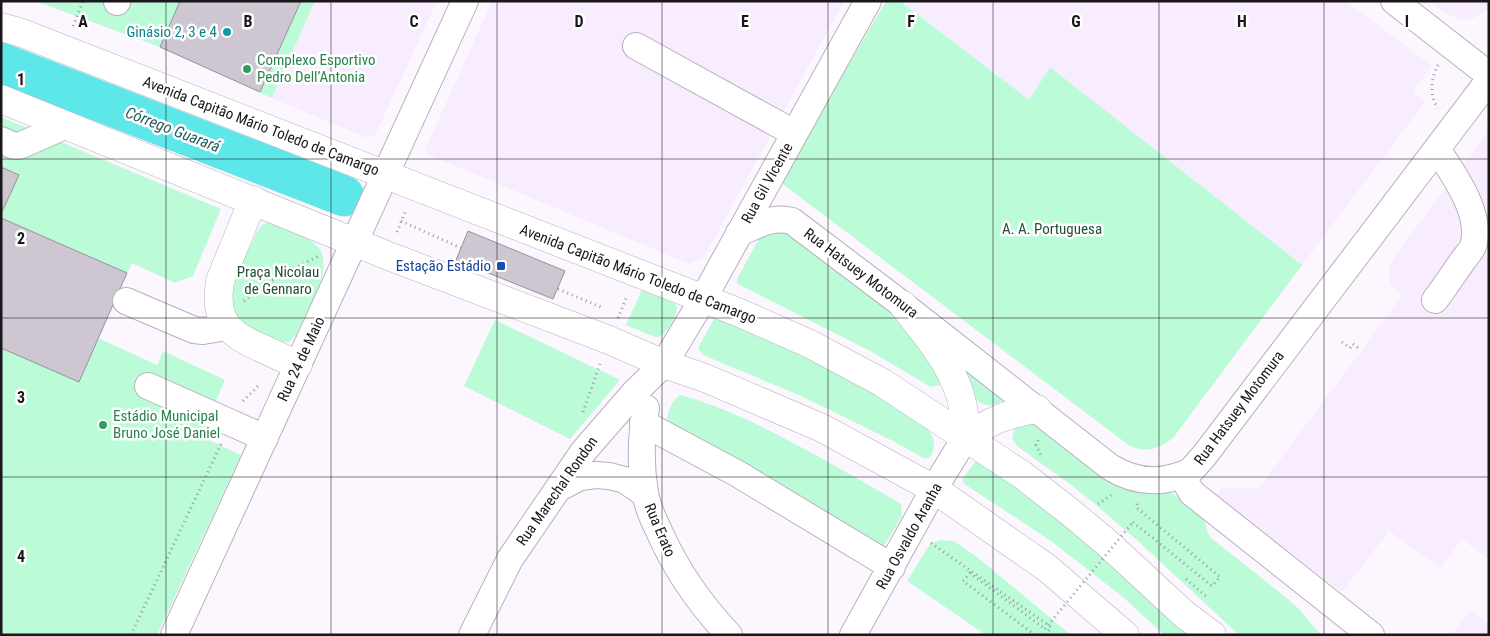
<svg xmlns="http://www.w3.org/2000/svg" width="1490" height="636" font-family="'Roboto Condensed',sans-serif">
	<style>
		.built { fill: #f8edfe }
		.green { fill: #bbfbd8 }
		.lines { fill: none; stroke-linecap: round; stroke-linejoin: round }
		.river { stroke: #5de7e9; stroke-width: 41 }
		.building { fill: #cec7d1; stroke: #98929b }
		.minor-casing { stroke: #b8b1bb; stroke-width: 28 }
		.major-casing { stroke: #b8b1bb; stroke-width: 29 }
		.path { stroke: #9c989e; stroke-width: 3; stroke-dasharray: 1 4; stroke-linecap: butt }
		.minor { stroke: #fff; stroke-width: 26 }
		.major { stroke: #fff; stroke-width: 28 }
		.path-bridge { stroke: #9c989e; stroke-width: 3; stroke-dasharray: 1 4; stroke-linecap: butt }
		.grid { fill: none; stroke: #19171a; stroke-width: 1; stroke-opacity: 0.55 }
		.culture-dot { fill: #0f9aa8; stroke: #fff; stroke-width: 2 }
		.leisure-dot { fill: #2e9e5b; stroke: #fff; stroke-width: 2 }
		.transit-dot { fill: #1a4fb4; stroke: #fff; stroke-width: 2 }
		.labels { text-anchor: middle; stroke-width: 5; stroke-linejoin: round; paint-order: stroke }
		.culture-label { font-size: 15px; fill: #0d838f; stroke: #fff; text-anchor: end }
		.leisure-label { font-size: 15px; fill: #27864d; stroke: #fff; text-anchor: start }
		.street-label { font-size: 15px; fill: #19171a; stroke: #fff }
		.park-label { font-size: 15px; fill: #234e39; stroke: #fff }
		.transit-label { font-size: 15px; fill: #164399; stroke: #fff; text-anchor: end }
		.water-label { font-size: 16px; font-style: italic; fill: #255f5f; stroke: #fff }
		.grid-label { font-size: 16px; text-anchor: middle; font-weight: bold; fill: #19171a; stroke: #fff; stroke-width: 5; stroke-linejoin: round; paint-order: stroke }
	</style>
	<rect width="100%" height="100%" fill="#fcf6ff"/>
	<!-- built -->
	<path class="built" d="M 315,1 L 437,1 L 375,135 L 367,138 L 272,98 Z
		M 492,1 L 844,1 L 704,257 L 689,264 L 427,154 L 425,150 Z
		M 900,1 L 1346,1 L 1432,66 L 1413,91 L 1425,102 L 1302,265 L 1050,67 L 1029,100 Z
		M 1430,1 L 1489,1 L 1489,7 L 1486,11 L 1471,19 L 1461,20 L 1444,12 Z
		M 1489,130 L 1489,560 L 1462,539 L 1440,568 L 1389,531 L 1342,592 L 1215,496 L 1222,488 L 1259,488 L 1402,296 L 1391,285 L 1389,279 L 1390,265 L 1396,254 Z
		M 1470,610 L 1489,623 L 1489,635 L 1451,635 Z"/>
	<!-- green -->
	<path class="green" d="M 35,1 L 315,1 L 272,98 L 160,47 Z
		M 886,1 L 900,1 L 1029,100 L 1050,67 L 1302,265 L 1173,438 C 1159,449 1147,453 1130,446 L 780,182 Z
		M 1,117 L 221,209 L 193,276 L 175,283 L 132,263 L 98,338 L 157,365 L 163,351 L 225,380 L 200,436 L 241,455 L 157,635 L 1,635 Z
		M 271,222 L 309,238 L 321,250 L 323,257 L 324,266 L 321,282 L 296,335 L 289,342 L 281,342 L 244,326 L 235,315 L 230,303 L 232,284 L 257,232 L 263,224 Z
		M 786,227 L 899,314 L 941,378 L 940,385 L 931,387 L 870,351 L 742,286 L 737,283 L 737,279 L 762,233 Z
		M 642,290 L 674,303 L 677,307 C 677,318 668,332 659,337 L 655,337 L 626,325 Z
		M 717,318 L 810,358 L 878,396 L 925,426 C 934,435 938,447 929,458 L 923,458 L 893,441 L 801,396 L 703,355 L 698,348 L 714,319 Z
		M 495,320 L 620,380 L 570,439 L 464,386 Z
		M 957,363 L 1007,399 C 995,404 986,410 976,399 Z
		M 680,395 C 721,406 760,425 797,445 C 833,464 867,484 901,504 L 902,516 L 874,562 L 665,438 C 667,422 666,405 680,395 Z
		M 1033,422 L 1146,491 L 1172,493 L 1204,518 L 1207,531 L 1211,538 L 1283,595 L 1299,609 L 1321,635 L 1239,635 L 1138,541 L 1096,505 L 1074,487 L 1017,446 L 1012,438 L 1015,427 Z
		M 977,461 L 986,465 L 1063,523 L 1163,610 L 1187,635 L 1164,635 L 1123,597 L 1051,541 L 963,483 L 963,478 L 975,462 Z
		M 940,540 L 954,541 L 977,557 L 1071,635 L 986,635 L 907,581 L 930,544 Z"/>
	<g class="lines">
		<!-- river -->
		<path class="river" d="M 1,63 L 344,196"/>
	</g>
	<!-- building -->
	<path class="building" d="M 180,1 L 301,1 L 260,92 L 160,47 Z
		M 1,167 L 19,175 L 1,214 Z
		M 1,218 L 127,273 L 79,382 L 1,348 Z
		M 468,231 L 565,271 L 553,299 L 456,260 Z"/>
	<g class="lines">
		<defs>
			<path id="minor" d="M 1394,1 L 1489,75
				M 117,2 L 117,1
				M 636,46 L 794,133
				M 1,140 L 14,146 L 19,146 L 67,125
				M 739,233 C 758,225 771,216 792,221 L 903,305 L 1110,467 C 1131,480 1152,484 1175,477 C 1180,475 1186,474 1190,471 C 1195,467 1199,461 1204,456 L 1489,80
				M 1435,300 C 1445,287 1454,273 1464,259 C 1467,255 1473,249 1474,243 C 1481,211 1453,174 1437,149
				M 126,301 L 194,330 L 203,331 L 227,327
				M 148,386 L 265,438
				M 646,408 C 641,436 640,464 645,492 C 647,506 653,519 659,531 C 676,570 700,604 729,635
				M 643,423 L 738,474 L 892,567
				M 1181,475 L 1192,493 L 1371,635
				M 559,488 L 580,477 L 596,475 L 609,476 L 625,480 L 645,494
				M 174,635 L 465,1
				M 472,635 L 510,559 L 583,452 L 635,392 L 664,364 L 703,299 L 868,1
				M 853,635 L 934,489 L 965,438"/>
			<path id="major" d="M 1,27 L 22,33 L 740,313 L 810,344 L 883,383 L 1021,474 L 1070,512 L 1106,542 L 1185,615 L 1212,635
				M 1,99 L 386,255 L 609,340 L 664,364 L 705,378 L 822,428 L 934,489 L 1047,568 L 1125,635
				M 253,200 L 220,281 C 214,318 226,333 259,347 C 272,353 285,359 298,365
				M 903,305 C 926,335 956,368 963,407 C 965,417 965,428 965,438
				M 965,438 C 992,420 1005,414 1037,409"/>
		</defs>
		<!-- minor casing -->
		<use href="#minor" class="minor-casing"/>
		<!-- major casing -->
		<use href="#major" class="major-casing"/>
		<!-- path -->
		<path class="path" d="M 73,26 L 83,1
			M 1438,65 C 1431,78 1429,96 1438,108
			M 401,221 L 461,248
			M 397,232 L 406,210
			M 558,289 L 603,308
			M 244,301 C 267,281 292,269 319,256
			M 618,318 L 627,296
			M 1342,342 L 1350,348 L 1353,344 L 1361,350
			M 243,401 L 260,384
			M 583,412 L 600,364
			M 1038,440 L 1036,445 L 1042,457
			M 1098,504 L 1111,495
			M 1133,522 L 1212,586 L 1220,577 L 1137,508 L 1137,503
			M 931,543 L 1051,627 L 1046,635
			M 1186,579 L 1208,598
			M 131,635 L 221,444
			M 1035,635 L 963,581 L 970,573 L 1045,629"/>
		<!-- minor -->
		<use href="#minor" class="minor"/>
		<!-- major -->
		<use href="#major" class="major"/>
		<!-- path-bridge -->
		<path class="path-bridge" d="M 1045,629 L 1133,522"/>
	</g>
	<!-- grid -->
	<path class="grid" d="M 166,1 L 166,635M 331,1 L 331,635M 497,1 L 497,635M 662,1 L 662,635M 828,1 L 828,635M 993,1 L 993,635M 1159,1 L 1159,635M 1324,1 L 1324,635M 1,159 L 1489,159M 1,318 L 1489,318M 1,477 L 1489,477"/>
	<!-- markers -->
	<circle class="culture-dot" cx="227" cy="32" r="5"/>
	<g class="leisure-dot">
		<circle cx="247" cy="69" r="5"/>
		<circle cx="103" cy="425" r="5"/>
	</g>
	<rect class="transit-dot" x="496" y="261" width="10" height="10" rx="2.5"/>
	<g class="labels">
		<!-- culture labels -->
		<g class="culture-label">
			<text x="217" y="37">Ginásio 2, 3 e 4</text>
		</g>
		<!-- leisure labels -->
		<g class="leisure-label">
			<text x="257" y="65">Complexo Esportivo<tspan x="257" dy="17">Pedro Dell’Antonia</tspan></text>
			<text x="113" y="421">Estádio Municipal<tspan x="113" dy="17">Bruno José Daniel</tspan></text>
		</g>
		<!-- street labels -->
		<g class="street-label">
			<text transform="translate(261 126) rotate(21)" y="5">Avenida Capitão Mário Toledo de Camargo</text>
			<text transform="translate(767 183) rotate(-61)" y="5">Rua Gil Vicente</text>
			<text transform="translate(861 273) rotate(37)" y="5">Rua Hatsuey Motomura</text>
			<text transform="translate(638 274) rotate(21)" y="5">Avenida Capitão Mário Toledo de Camargo</text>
			<text transform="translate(301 359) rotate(-65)" y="5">Rua 24 de Maio</text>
			<text transform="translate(1239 408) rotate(-53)" y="5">Rua Hatsuey Motomura</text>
			<text transform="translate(557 491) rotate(-55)" y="5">Rua Marechal Rondon</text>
			<text transform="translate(660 530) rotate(67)" y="5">Rua Erato</text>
			<text transform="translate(909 536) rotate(-61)" y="5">Rua Osvaldo Aranha</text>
		</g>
		<!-- park labels -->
		<g class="park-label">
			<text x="1052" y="234">A. A. Portuguesa</text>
			<text x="278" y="277">Praça Nicolau<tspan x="278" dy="17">de Gennaro</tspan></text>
		</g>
		<!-- transit labels -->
		<g class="transit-label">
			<text x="491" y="271">Estação Estádio</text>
		</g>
		<!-- water labels -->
		<g class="water-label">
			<text transform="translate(173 129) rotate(21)" y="6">Córrego Guarará</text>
		</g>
	</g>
	<g class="grid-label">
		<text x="83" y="27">A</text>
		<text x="248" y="27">B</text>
		<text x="414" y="27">C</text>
		<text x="579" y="27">D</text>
		<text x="745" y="27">E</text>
		<text x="911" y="27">F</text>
		<text x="1076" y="27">G</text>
		<text x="1242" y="27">H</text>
		<text x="1407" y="27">I</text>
		<text x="21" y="85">1</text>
		<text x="21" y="244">2</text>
		<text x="21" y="403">3</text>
		<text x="21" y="562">4</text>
	</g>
	<!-- border -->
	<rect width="1490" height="636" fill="none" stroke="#19171a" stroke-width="5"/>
</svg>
